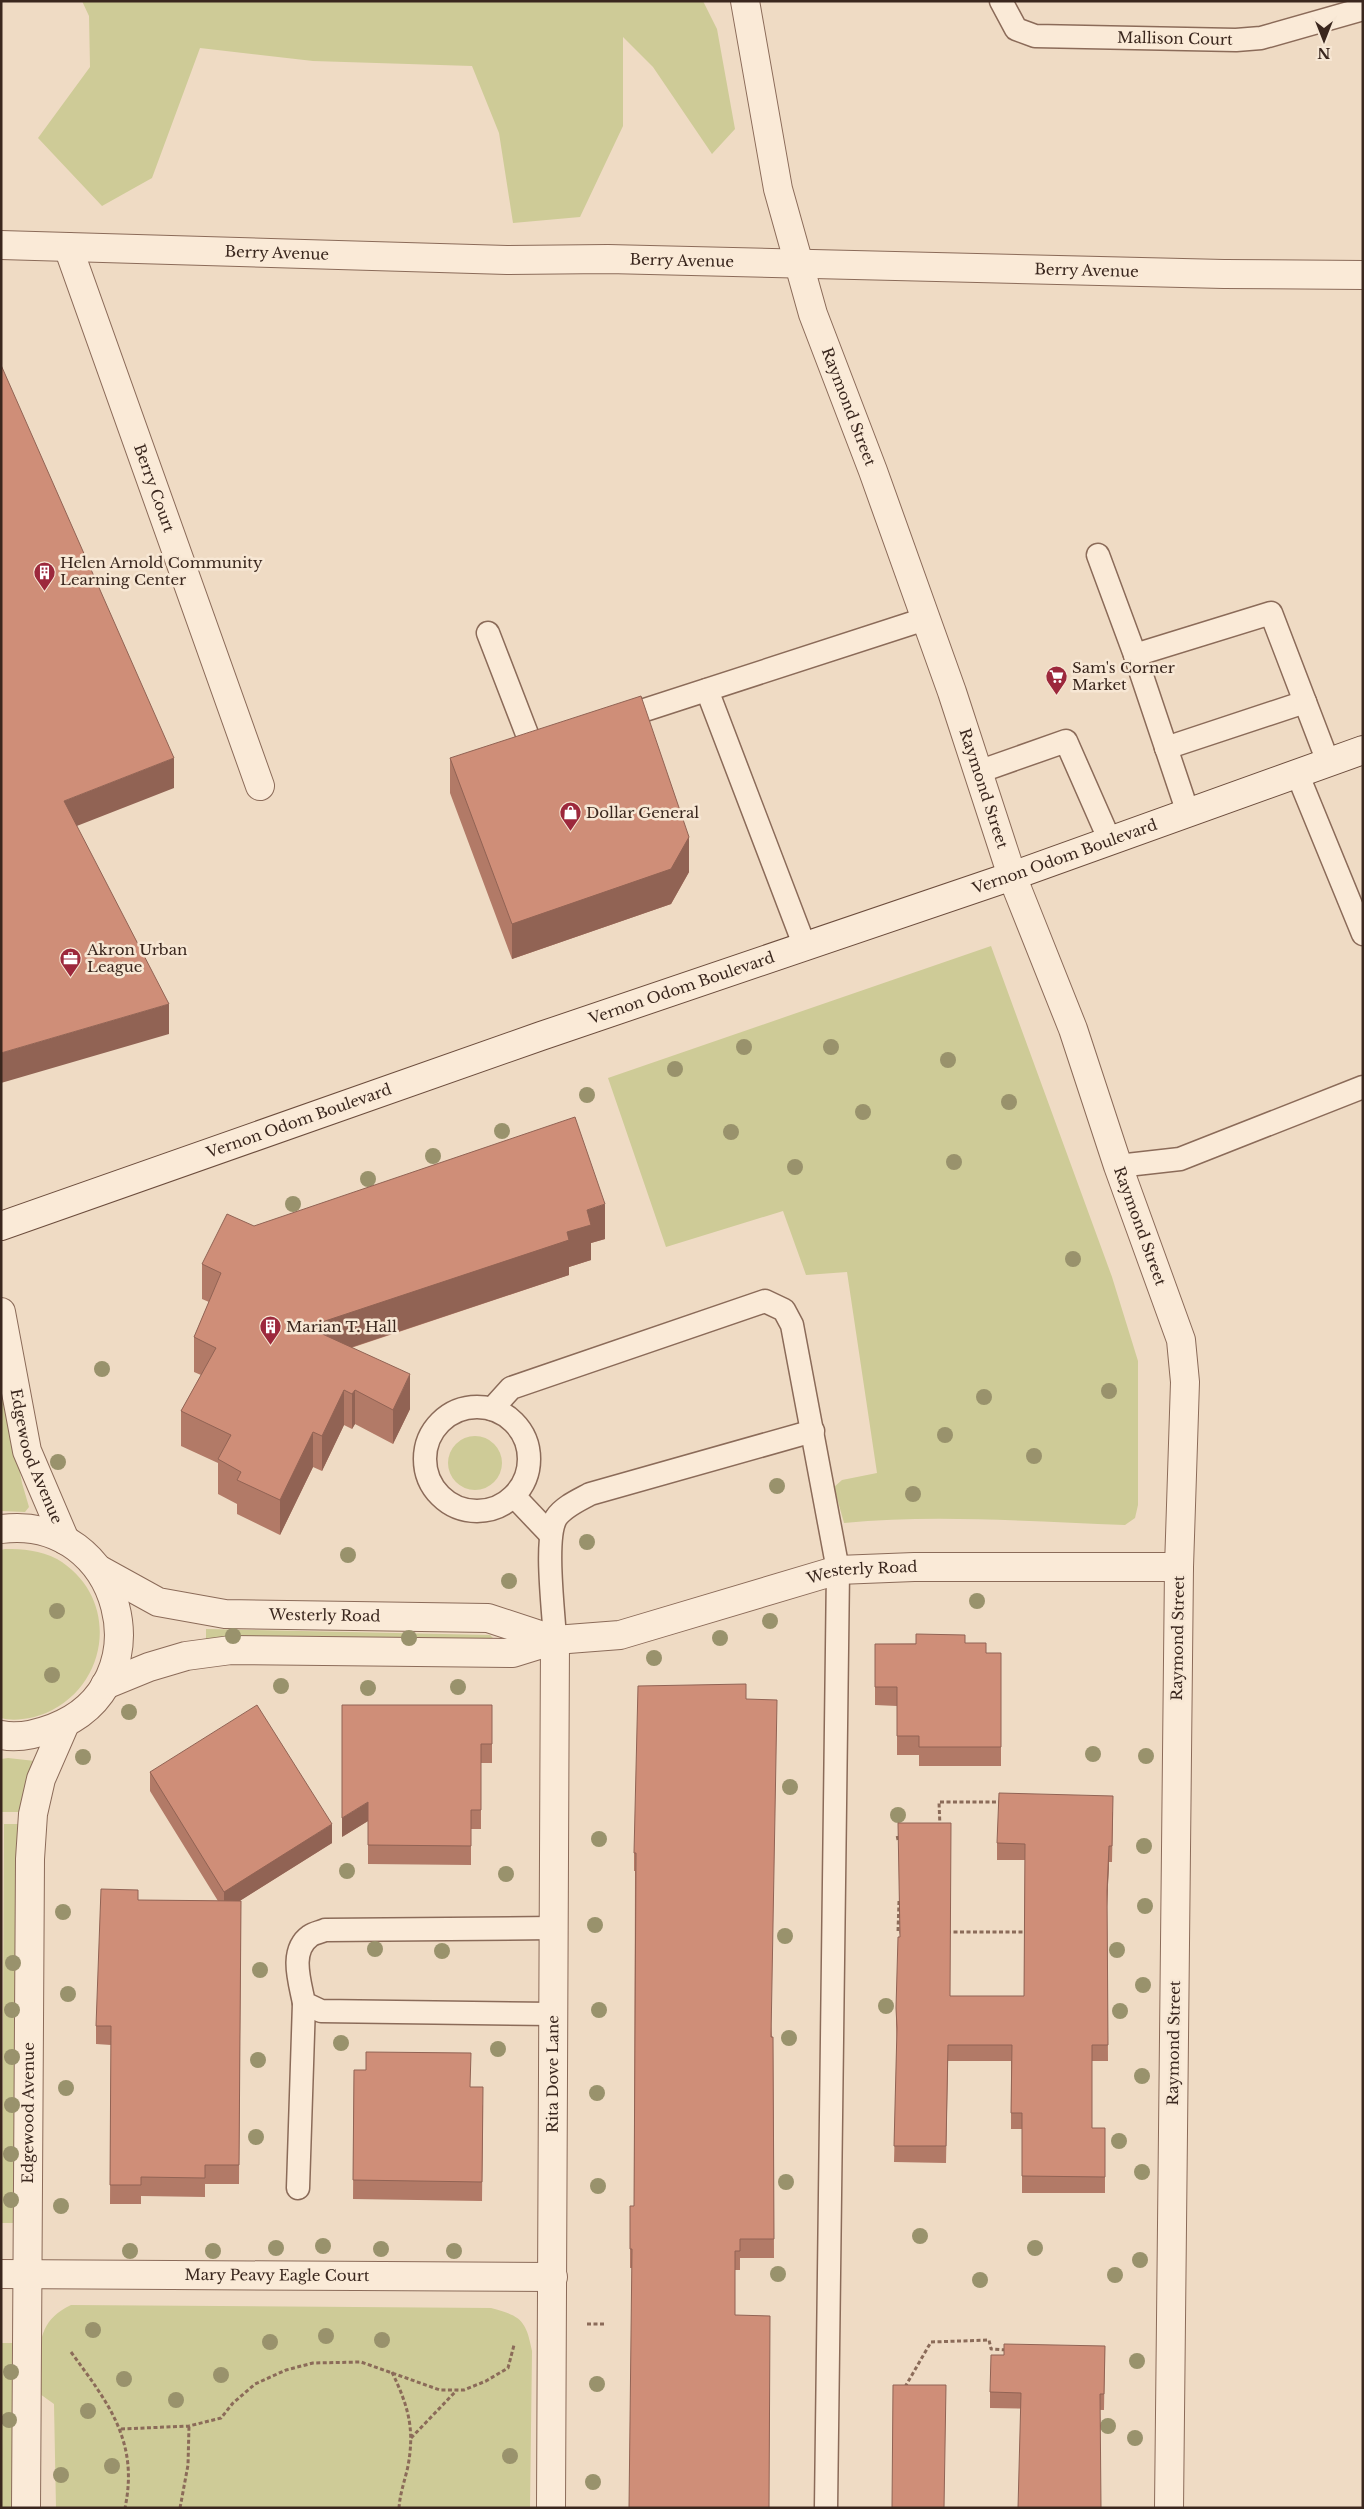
<svg xmlns="http://www.w3.org/2000/svg" width="1364" height="2509" font-family="'Libre Baskerville',serif">
	<style>
		.green { fill: #cecb97 }
		.lines { fill: none; stroke-linecap: round; stroke-linejoin: round }
		.service-casing { stroke: #8b6b59; stroke-width: 25 }
		.minor-casing { stroke: #8b6b59; stroke-width: 30 }
		.secondary-casing { stroke: #6c4d3d; stroke-width: 30 }
		.path { stroke: #8b6b59; stroke-width: 3; stroke-dasharray: 4 2.5; stroke-linecap: butt }
		.service { stroke: #faead7; stroke-width: 22 }
		.minor { stroke: #faead7; stroke-width: 28 }
		.secondary { stroke: #faead7; stroke-width: 28 }
		.tree { fill: #99926c }
		.wall { fill: #b27a67 }
		.shaded-wall { fill: #916354 }
		.building { fill: #cf8e78; stroke: #916354 }
		.labels { text-anchor: middle; stroke-width: 5; stroke-linejoin: round; paint-order: stroke }
		.street-label { font-size: 15px; fill: #3a271e; stroke: #f7e7d4 }
		.poi-label { font-size: 15px; fill: #3a271e; stroke: #f7e7d4; text-anchor: start }
	</style>
	<rect width="100%" height="100%" fill="#efdbc4"/>
	<!-- green -->
	<path class="green" d="M 82,1 L 703,1 L 717,29 L 735,129 L 712,154 L 653,67 L 623,37 L 623,126 L 580,217 L 513,223 L 499,133 L 472,66 L 313,61 L 200,48 L 152,178 L 102,206 L 38,138 L 90,67 L 89,16 Z
		M 991,946 L 1112,1277 L 1138,1361 L 1138,1505 L 1135,1518 L 1125,1525 C 1032,1522 937,1514 844,1523 L 834,1487 L 842,1480 L 877,1473 L 847,1272 L 806,1275 L 783,1211 L 666,1247 L 608,1078 Z
		M 4,1388 L 22,1483 L 29,1507 L 25,1512 L 1,1511 L 1,1389 Z
		M448 1463a27 27 0 1 1 54 0a27 27 0 1 1-54 0Z
		M 5,1549 C 23,1549 40,1550 57,1559 C 120,1596 111,1685 46,1713 C 34,1718 15,1722 1,1718 L 1,1550 Z
		M 206,1629 L 490,1635 L 494,1639 L 492,1643 L 206,1644 Z
		M 8,1758 L 35,1761 L 24,1812 L 2,1812 L 1,1759 Z
		M 4,1824 L 22,1824 L 19,2223 L 2,2223 Z
		M 71,2305 L 491,2308 C 521,2316 526,2320 532,2351 L 530,2508 L 56,2508 L 54,2404 L 40,2394 C 40,2356 32,2323 71,2305 Z
		M 2,2343 L 19,2343 L 18,2508 L 1,2508 Z"/>
	<g class="lines">
		<defs>
			<g id="service">
				<path id="s1" d="M 1001,1 L 1016,29 L 1035,36 L 1236,40 L 1261,38 L 1363,9"/>
				<path d="M 1098,555 L 1135,655"/>
				<path d="M 488,633 L 532,747 L 546,742"/>
				<path d="M 707,690 L 805,947"/>
				<path d="M 617,719 L 925,619"/>
				<path d="M 1166,748 L 1305,702"/>
				<path d="M 978,772 L 1066,741 L 1110,841"/>
				<path d="M 1297,773 L 1363,934"/>
				<path d="M 1188,813 L 1135,655 L 1271,613 L 1328,762"/>
				<path d="M 1118,1166 L 1180,1159 L 1363,1087"/>
				<circle cx="477" cy="1459" r="52"/>
				<path d="M 492,1409 L 511,1388 L 765,1301 L 784,1310 L 792,1325 L 838,1570 L 826,2508"/>
				<path d="M 514,1496 L 550,1534"/>
				<path d="M 555,1640 C 554,1614 544,1539 556,1518 C 563,1507 579,1500 590,1494 L 813,1431"/>
				<path d="M 554,1928 L 325,1930 C 321,1932 314,1933 310,1936 C 289,1951 300,1982 304,2003 L 321,2011 L 554,2014"/>
				<path d="M 298,2188 L 304,2003"/>
			</g>
			<g id="minor">
				<path id="s2" d="M 745,1 L 778,189 L 813,314 L 873,471 L 952,692 L 1012,876 L 1073,1029 L 1118,1166 L 1181,1340 L 1185,1382 L 1179,1567 L 1169,2508"/>
				<path id="s3" d="M 1,245 L 507,260 L 608,259 L 1224,274 L 1363,275"/>
				<path id="s4" d="M 68,247 L 260,786"/>
				<path id="s5" d="M 1,1312 L 27,1451 L 65,1540"/>
				<path d="M 1,1529 C 122,1513 167,1685 53,1728 C 37,1734 19,1739 1,1735"/>
				<path id="s6" d="M 100,1570 L 158,1602 L 225,1614 L 488,1618 L 555,1640"/>
				<path id="s7" d="M 105,1685 L 149,1667 L 186,1656 L 231,1650 L 513,1653 L 555,1640 L 620,1635 L 838,1570 L 914,1567 L 1179,1567"/>
				<path id="s8" d="M 1,2274 L 553,2277"/>
				<path id="s9" d="M 26,2508 L 30,1859 L 33,1814 L 41,1779 L 65,1724"/>
				<path id="s10" d="M 551,2508 L 555,1640"/>
			</g>
			<g id="secondary">
				<path id="s11" d="M 1,1226 L 541,1036 L 1012,876 L 1363,750"/>
			</g>
		</defs>
		<!-- service casing -->
		<use href="#service" class="service-casing"/>
		<!-- minor casing -->
		<use href="#minor" class="minor-casing"/>
		<!-- secondary casing -->
		<use href="#secondary" class="secondary-casing"/>
		<!-- path -->
		<path class="path" d="M 940,1827 L 939,1802 L 1001,1802
			M 898,1840 L 897,1835 L 902,1835
			M 899,1901 L 898,1932 L 903,1932
			M 947,1932 L 1028,1932
			M 587,2324 L 604,2324
			M 71,2352 C 108,2403 139,2441 125,2508
			M 392,2372 C 408,2406 415,2428 408,2466 C 405,2480 400,2493 399,2508
			M 905,2387 L 931,2342 L 989,2340 L 991,2349 L 1008,2350
			M 121,2429 L 189,2426 L 221,2418 L 233,2403 L 255,2384 L 286,2370 L 313,2363 L 361,2362 L 440,2390 L 464,2390 L 486,2381 L 508,2368 L 514,2345
			M 411,2438 L 457,2390
			M 180,2508 L 188,2465 L 189,2426"/>
		<!-- service -->
		<use href="#service" class="service"/>
		<!-- minor -->
		<use href="#minor" class="minor"/>
		<!-- secondary -->
		<use href="#secondary" class="secondary"/>
	</g>
	<!-- trees -->
	<g class="tree">
		<circle cx="744" cy="1047" r="8"/>
		<circle cx="831" cy="1047" r="8"/>
		<circle cx="948" cy="1060" r="8"/>
		<circle cx="675" cy="1069" r="8"/>
		<circle cx="587" cy="1095" r="8"/>
		<circle cx="1009" cy="1102" r="8"/>
		<circle cx="863" cy="1112" r="8"/>
		<circle cx="502" cy="1131" r="8"/>
		<circle cx="731" cy="1132" r="8"/>
		<circle cx="433" cy="1156" r="8"/>
		<circle cx="954" cy="1162" r="8"/>
		<circle cx="795" cy="1167" r="8"/>
		<circle cx="368" cy="1179" r="8"/>
		<circle cx="293" cy="1204" r="8"/>
		<circle cx="1073" cy="1259" r="8"/>
		<circle cx="102" cy="1369" r="8"/>
		<circle cx="1109" cy="1391" r="8"/>
		<circle cx="984" cy="1397" r="8"/>
		<circle cx="945" cy="1435" r="8"/>
		<circle cx="1034" cy="1456" r="8"/>
		<circle cx="58" cy="1462" r="8"/>
		<circle cx="777" cy="1486" r="8"/>
		<circle cx="913" cy="1494" r="8"/>
		<circle cx="587" cy="1542" r="8"/>
		<circle cx="348" cy="1555" r="8"/>
		<circle cx="509" cy="1581" r="8"/>
		<circle cx="977" cy="1601" r="8"/>
		<circle cx="57" cy="1611" r="8"/>
		<circle cx="770" cy="1621" r="8"/>
		<circle cx="233" cy="1636" r="8"/>
		<circle cx="409" cy="1638" r="8"/>
		<circle cx="720" cy="1638" r="8"/>
		<circle cx="654" cy="1658" r="8"/>
		<circle cx="52" cy="1675" r="8"/>
		<circle cx="281" cy="1686" r="8"/>
		<circle cx="458" cy="1687" r="8"/>
		<circle cx="368" cy="1688" r="8"/>
		<circle cx="129" cy="1712" r="8"/>
		<circle cx="1093" cy="1754" r="8"/>
		<circle cx="1146" cy="1756" r="8"/>
		<circle cx="83" cy="1757" r="8"/>
		<circle cx="790" cy="1787" r="8"/>
		<circle cx="898" cy="1815" r="8"/>
		<circle cx="599" cy="1839" r="8"/>
		<circle cx="1144" cy="1846" r="8"/>
		<circle cx="347" cy="1871" r="8"/>
		<circle cx="506" cy="1874" r="8"/>
		<circle cx="1145" cy="1906" r="8"/>
		<circle cx="63" cy="1912" r="8"/>
		<circle cx="595" cy="1925" r="8"/>
		<circle cx="785" cy="1936" r="8"/>
		<circle cx="375" cy="1949" r="8"/>
		<circle cx="1117" cy="1950" r="8"/>
		<circle cx="442" cy="1951" r="8"/>
		<circle cx="13" cy="1963" r="8"/>
		<circle cx="260" cy="1970" r="8"/>
		<circle cx="1143" cy="1985" r="8"/>
		<circle cx="68" cy="1994" r="8"/>
		<circle cx="886" cy="2006" r="8"/>
		<circle cx="12" cy="2010" r="8"/>
		<circle cx="599" cy="2010" r="8"/>
		<circle cx="1120" cy="2011" r="8"/>
		<circle cx="789" cy="2038" r="8"/>
		<circle cx="341" cy="2043" r="8"/>
		<circle cx="498" cy="2049" r="8"/>
		<circle cx="12" cy="2057" r="8"/>
		<circle cx="258" cy="2060" r="8"/>
		<circle cx="1142" cy="2076" r="8"/>
		<circle cx="66" cy="2088" r="8"/>
		<circle cx="597" cy="2093" r="8"/>
		<circle cx="12" cy="2105" r="8"/>
		<circle cx="256" cy="2137" r="8"/>
		<circle cx="1119" cy="2141" r="8"/>
		<circle cx="11" cy="2154" r="8"/>
		<circle cx="1142" cy="2172" r="8"/>
		<circle cx="786" cy="2182" r="8"/>
		<circle cx="598" cy="2186" r="8"/>
		<circle cx="11" cy="2200" r="8"/>
		<circle cx="61" cy="2206" r="8"/>
		<circle cx="920" cy="2236" r="8"/>
		<circle cx="323" cy="2246" r="8"/>
		<circle cx="276" cy="2248" r="8"/>
		<circle cx="1035" cy="2248" r="8"/>
		<circle cx="381" cy="2249" r="8"/>
		<circle cx="130" cy="2251" r="8"/>
		<circle cx="213" cy="2251" r="8"/>
		<circle cx="454" cy="2251" r="8"/>
		<circle cx="1140" cy="2260" r="8"/>
		<circle cx="778" cy="2274" r="8"/>
		<circle cx="1115" cy="2275" r="8"/>
		<circle cx="980" cy="2280" r="8"/>
		<circle cx="93" cy="2330" r="8"/>
		<circle cx="326" cy="2336" r="8"/>
		<circle cx="382" cy="2340" r="8"/>
		<circle cx="270" cy="2342" r="8"/>
		<circle cx="1137" cy="2361" r="8"/>
		<circle cx="11" cy="2372" r="8"/>
		<circle cx="221" cy="2375" r="8"/>
		<circle cx="124" cy="2379" r="8"/>
		<circle cx="597" cy="2384" r="8"/>
		<circle cx="176" cy="2400" r="8"/>
		<circle cx="88" cy="2411" r="8"/>
		<circle cx="9" cy="2420" r="8"/>
		<circle cx="1108" cy="2426" r="8"/>
		<circle cx="1135" cy="2438" r="8"/>
		<circle cx="510" cy="2456" r="8"/>
		<circle cx="112" cy="2466" r="8"/>
		<circle cx="61" cy="2475" r="8"/>
		<circle cx="593" cy="2482" r="8"/>
	</g>
	<!-- wall -->
	<path class="wall" d="M 450,758 L 689,872 L 671,904 L 512,959 L 450,793 Z
		M 254,1226 L 605,1239 L 591,1243 L 591,1260 L 569,1267 L 569,1275 L 351,1348 L 410,1409 L 393,1444 L 355,1424 L 352,1429 L 344,1425 L 322,1471 L 313,1467 L 280,1535 L 237,1514 L 237,1504 L 218,1494 L 218,1463 L 181,1446 L 181,1411 L 201,1375 L 194,1372 L 194,1337 L 209,1302 L 202,1299 L 202,1264 Z
		M 965,1643 L 986,1653 L 1001,1653 L 1001,1766 L 919,1766 L 919,1755 L 897,1755 L 897,1706 L 875,1705 L 875,1644 Z
		M 746,1699 L 772,2037 L 773,2037 L 774,2258 L 740,2258 L 740,2270 L 735,2270 L 735,2315 L 769,2508 L 632,2268 L 630,2268 L 630,2206 L 634,2206 L 635,1871 L 634,1871 L 634,1853 Z
		M 492,1705 L 492,1763 L 481,1763 L 481,1829 L 471,1829 L 471,1865 L 368,1864 L 368,1821 L 342,1837 Z
		M 150,1772 L 332,1843 L 239,1901 L 241,1901 L 239,2184 L 205,2184 L 205,2197 L 141,2196 L 141,2204 L 110,2204 L 111,2045 L 96,2044 L 96,2026 L 138,1900 L 218,1901 L 150,1791 Z
		M 1113,1812 L 1112,1862 L 1109,1862 L 1107,1906 L 1108,2061 L 1092,2061 L 1092,2128 L 1105,2128 L 1105,2193 L 1022,2193 L 1022,2129 L 1011,2129 L 1011,2061 L 948,2061 L 946,2163 L 894,2162 L 897,2041 L 896,2024 L 896,2008 L 950,1996 L 1024,1996 L 1025,1860 L 997,1860 L 997,1843 Z
		M 354,2070 L 471,2087 L 483,2106 L 482,2201 L 353,2199 Z
		M 1105,2346 L 1104,2410 L 990,2408 L 990,2392 L 1004,2355 Z"/>
	<!-- shaded-wall -->
	<path class="shaded-wall" d="M 174,758 L 174,788 L 64,831 L 64,801 Z
		M 689,837 L 689,872 L 671,904 L 512,959 L 512,924 Z
		M 169,1004 L 169,1034 L 1,1083 L 1,1053 Z
		M 605,1204 L 605,1239 L 591,1243 L 591,1260 L 569,1267 L 569,1275 L 307,1362 L 307,1327 L 567,1232 L 587,1210 Z
		M 410,1374 L 410,1409 L 393,1444 L 393,1410 Z
		M 344,1390 L 344,1425 L 322,1471 L 322,1436 Z
		M 355,1390 L 355,1424 L 352,1429 L 352,1394 Z
		M 313,1432 L 313,1467 L 280,1535 L 280,1500 Z
		M 368,1802 L 368,1821 L 342,1837 L 342,1818 Z
		M 332,1824 L 332,1843 L 224,1911 L 224,1892 Z
		M 1109,1846 L 1109,1862 L 1107,1907 L 1107,1891 Z"/>
	<!-- building -->
	<path class="building" d="M 1,365 L 174,758 L 64,801 L 169,1004 L 1,1053 Z
		M 641,696 L 689,837 L 671,869 L 512,924 L 450,758 Z
		M 575,1117 L 605,1204 L 587,1210 L 591,1225 L 567,1232 L 569,1240 L 307,1327 L 410,1374 L 393,1410 L 355,1390 L 352,1394 L 344,1390 L 322,1436 L 313,1432 L 280,1500 L 237,1480 L 241,1472 L 218,1459 L 231,1435 L 181,1411 L 216,1348 L 194,1337 L 221,1273 L 202,1264 L 227,1214 L 254,1226 Z
		M 916,1634 L 965,1635 L 965,1643 L 986,1643 L 986,1653 L 1001,1653 L 1001,1747 L 919,1747 L 919,1736 L 897,1736 L 897,1687 L 875,1687 L 875,1644 L 916,1644 Z
		M 746,1684 L 746,1699 L 777,1700 L 771,2037 L 773,2037 L 774,2239 L 740,2239 L 740,2251 L 735,2251 L 735,2315 L 770,2316 L 769,2508 L 629,2508 L 632,2249 L 630,2249 L 630,2206 L 634,2206 L 636,1853 L 634,1853 L 638,1686 Z
		M 257,1705 L 332,1824 L 224,1892 L 150,1772 Z
		M 342,1705 L 492,1705 L 492,1744 L 481,1744 L 481,1810 L 471,1810 L 471,1846 L 368,1845 L 368,1802 L 342,1818 Z
		M 999,1793 L 1113,1796 L 1112,1846 L 1109,1846 L 1107,1891 L 1108,2045 L 1092,2045 L 1092,2128 L 1105,2128 L 1105,2177 L 1022,2176 L 1022,2113 L 1011,2113 L 1012,2045 L 948,2045 L 946,2146 L 894,2146 L 897,2028 L 896,2008 L 898,1937 L 900,1937 L 898,1823 L 951,1823 L 950,1996 L 1024,1996 L 1025,1844 L 997,1843 Z
		M 101,1889 L 138,1890 L 138,1900 L 241,1901 L 239,2165 L 205,2165 L 205,2178 L 141,2177 L 141,2185 L 110,2185 L 111,2026 L 96,2026 Z
		M 366,2052 L 471,2053 L 470,2087 L 483,2087 L 482,2182 L 353,2180 L 354,2070 L 366,2070 Z
		M 1004,2344 L 1105,2346 L 1104,2394 L 1100,2394 L 1101,2508 L 1018,2508 L 1021,2393 L 990,2392 L 991,2355 L 1004,2355 Z
		M 893,2385 L 946,2385 L 944,2508 L 892,2508 Z"/>
	<!-- icons -->
	<defs>
		<symbol id="building-pin" viewBox="-11 -11 22 30"><path d="M0 17L-7.5 6A9.5 9.5 0 1 1 7.5 6Z" fill="#9c283c" stroke="#f7e7d4"/><path d="M-4-6H4V6H1V3H-1V6H-4ZM-2.5-4.3h1.7v1.8h-1.7ZM.8-4.3h1.7v1.8H.8ZM-2.5-1h1.7V.8h-1.7ZM.8-1h1.7V.8H.8Z" fill="#fff"/></symbol>
		<symbol id="supermarket-pin" viewBox="-11 -11 22 30"><path d="M0 17L-7.5 6A9.5 9.5 0 1 1 7.5 6Z" fill="#9c283c" stroke="#f7e7d4"/><path d="M-6-5.5h2.5l.6 2H6L4.5 2H-2.5L-4.4-4H-6ZM-1.5 3.2a1.3 1.3 0 1 0 .1 0ZM3 3.2a1.3 1.3 0 1 0 .1 0Z" fill="#fff"/></symbol>
		<symbol id="shop-pin" viewBox="-11 -11 22 30"><path d="M0 17L-7.5 6A9.5 9.5 0 1 1 7.5 6Z" fill="#9c283c" stroke="#f7e7d4"/><path d="M-5-2.5h2.3a2.7 3.5 0 0 1 5.4 0H5L5.5 6h-11ZM-1.5-2.5h3a1.5 2.3 0 0 0-3 0Z" fill="#fff"/></symbol>
		<symbol id="office-pin" viewBox="-11 -11 22 30"><path d="M0 17L-7.5 6A9.5 9.5 0 1 1 7.5 6Z" fill="#9c283c" stroke="#f7e7d4"/><path d="M-6-3h4V-5.5h4V-3h4V5H-6ZM-1-4.5V-3h2v-1.5ZM-6 0V1H6V0Z" fill="#fff"/></symbol>
	</defs>
	<g fill-rule="evenodd">
		<use href="#building-pin" x="32" y="560" width="25" height="34"/>
		<use href="#supermarket-pin" x="1044" y="664" width="25" height="34"/>
		<use href="#shop-pin" x="558" y="800" width="25" height="34"/>
		<use href="#office-pin" x="58" y="946" width="25" height="34"/>
		<use href="#building-pin" x="258" y="1314" width="25" height="34"/>
	</g>
	<g class="labels">
		<!-- street labels -->
		<g class="street-label">
			<text dy="5" stroke="none"><textPath href="#s1" startOffset="192">Mallison Court</textPath></text>
			<text dy="5" stroke="none"><textPath href="#s3" startOffset="276">Berry Avenue</textPath></text>
			<text dy="5" stroke="none"><textPath href="#s3" startOffset="681">Berry Avenue</textPath></text>
			<text dy="5" stroke="none"><textPath href="#s3" startOffset="1086">Berry Avenue</textPath></text>
			<text dy="5" stroke="none"><textPath href="#s2" startOffset="420">Raymond Street</textPath></text>
			<text dy="5" stroke="none"><textPath href="#s4" startOffset="256">Berry Court</textPath></text>
			<text dy="5" stroke="none"><textPath href="#s2" startOffset="825">Raymond Street</textPath></text>
			<text dy="5" stroke="none"><textPath href="#s11" startOffset="1126">Vernon Odom Boulevard</textPath></text>
			<text dy="5" stroke="none"><textPath href="#s11" startOffset="721">Vernon Odom Boulevard</textPath></text>
			<text dy="5" stroke="none"><textPath href="#s11" startOffset="316">Vernon Odom Boulevard</textPath></text>
			<text dy="5" stroke="none"><textPath href="#s2" startOffset="1290">Raymond Street</textPath></text>
			<text dy="5" stroke="none"><textPath href="#s5" startOffset="149">Edgewood Avenue</textPath></text>
			<text dy="5" stroke="none"><textPath href="#s7" startOffset="774">Westerly Road</textPath></text>
			<text dy="5" stroke="none"><textPath href="#s6" startOffset="234">Westerly Road</textPath></text>
			<text transform="translate(1178 1638) rotate(-89)" y="5">Raymond Street</text>
			<text transform="translate(1174 2043) rotate(-89)" y="5">Raymond Street</text>
			<text dy="5" stroke="none"><textPath href="#s10" startOffset="434">Rita Dove Lane</textPath></text>
			<text dy="5" stroke="none"><textPath href="#s9" startOffset="395">Edgewood Avenue</textPath></text>
			<text dy="5" stroke="none"><textPath href="#s8" startOffset="276">Mary Peavy Eagle Court</textPath></text>
		</g>
		<!-- poi labels -->
		<g class="poi-label">
			<text x="60" y="568">Helen Arnold Community<tspan x="60" dy="17">Learning Center</tspan></text>
			<text x="1072" y="673">Sam's Corner<tspan x="1072" dy="17">Market</tspan></text>
			<text x="586" y="818">Dollar General</text>
			<text x="87" y="955">Akron Urban<tspan x="87" dy="17">League</tspan></text>
			<text x="286" y="1332">Marian T. Hall</text>
		</g>
	</g>
	<!-- border -->
	<rect width="1364" height="2509" fill="none" stroke="#3a271e" stroke-width="5"/>
	<!-- north arrow -->
	<g transform="translate(1324 40) rotate(180)" stroke="#f7e7d4" stroke-width="4" paint-order="stroke">
	<path d="M0-4L9 19L0 12L-9 19Z" fill="#3a271e"/>
	<text y="-8" font-size="14" font-weight="bold" text-anchor="middle" fill="#3a271e">N</text>
	</g>
</svg>
